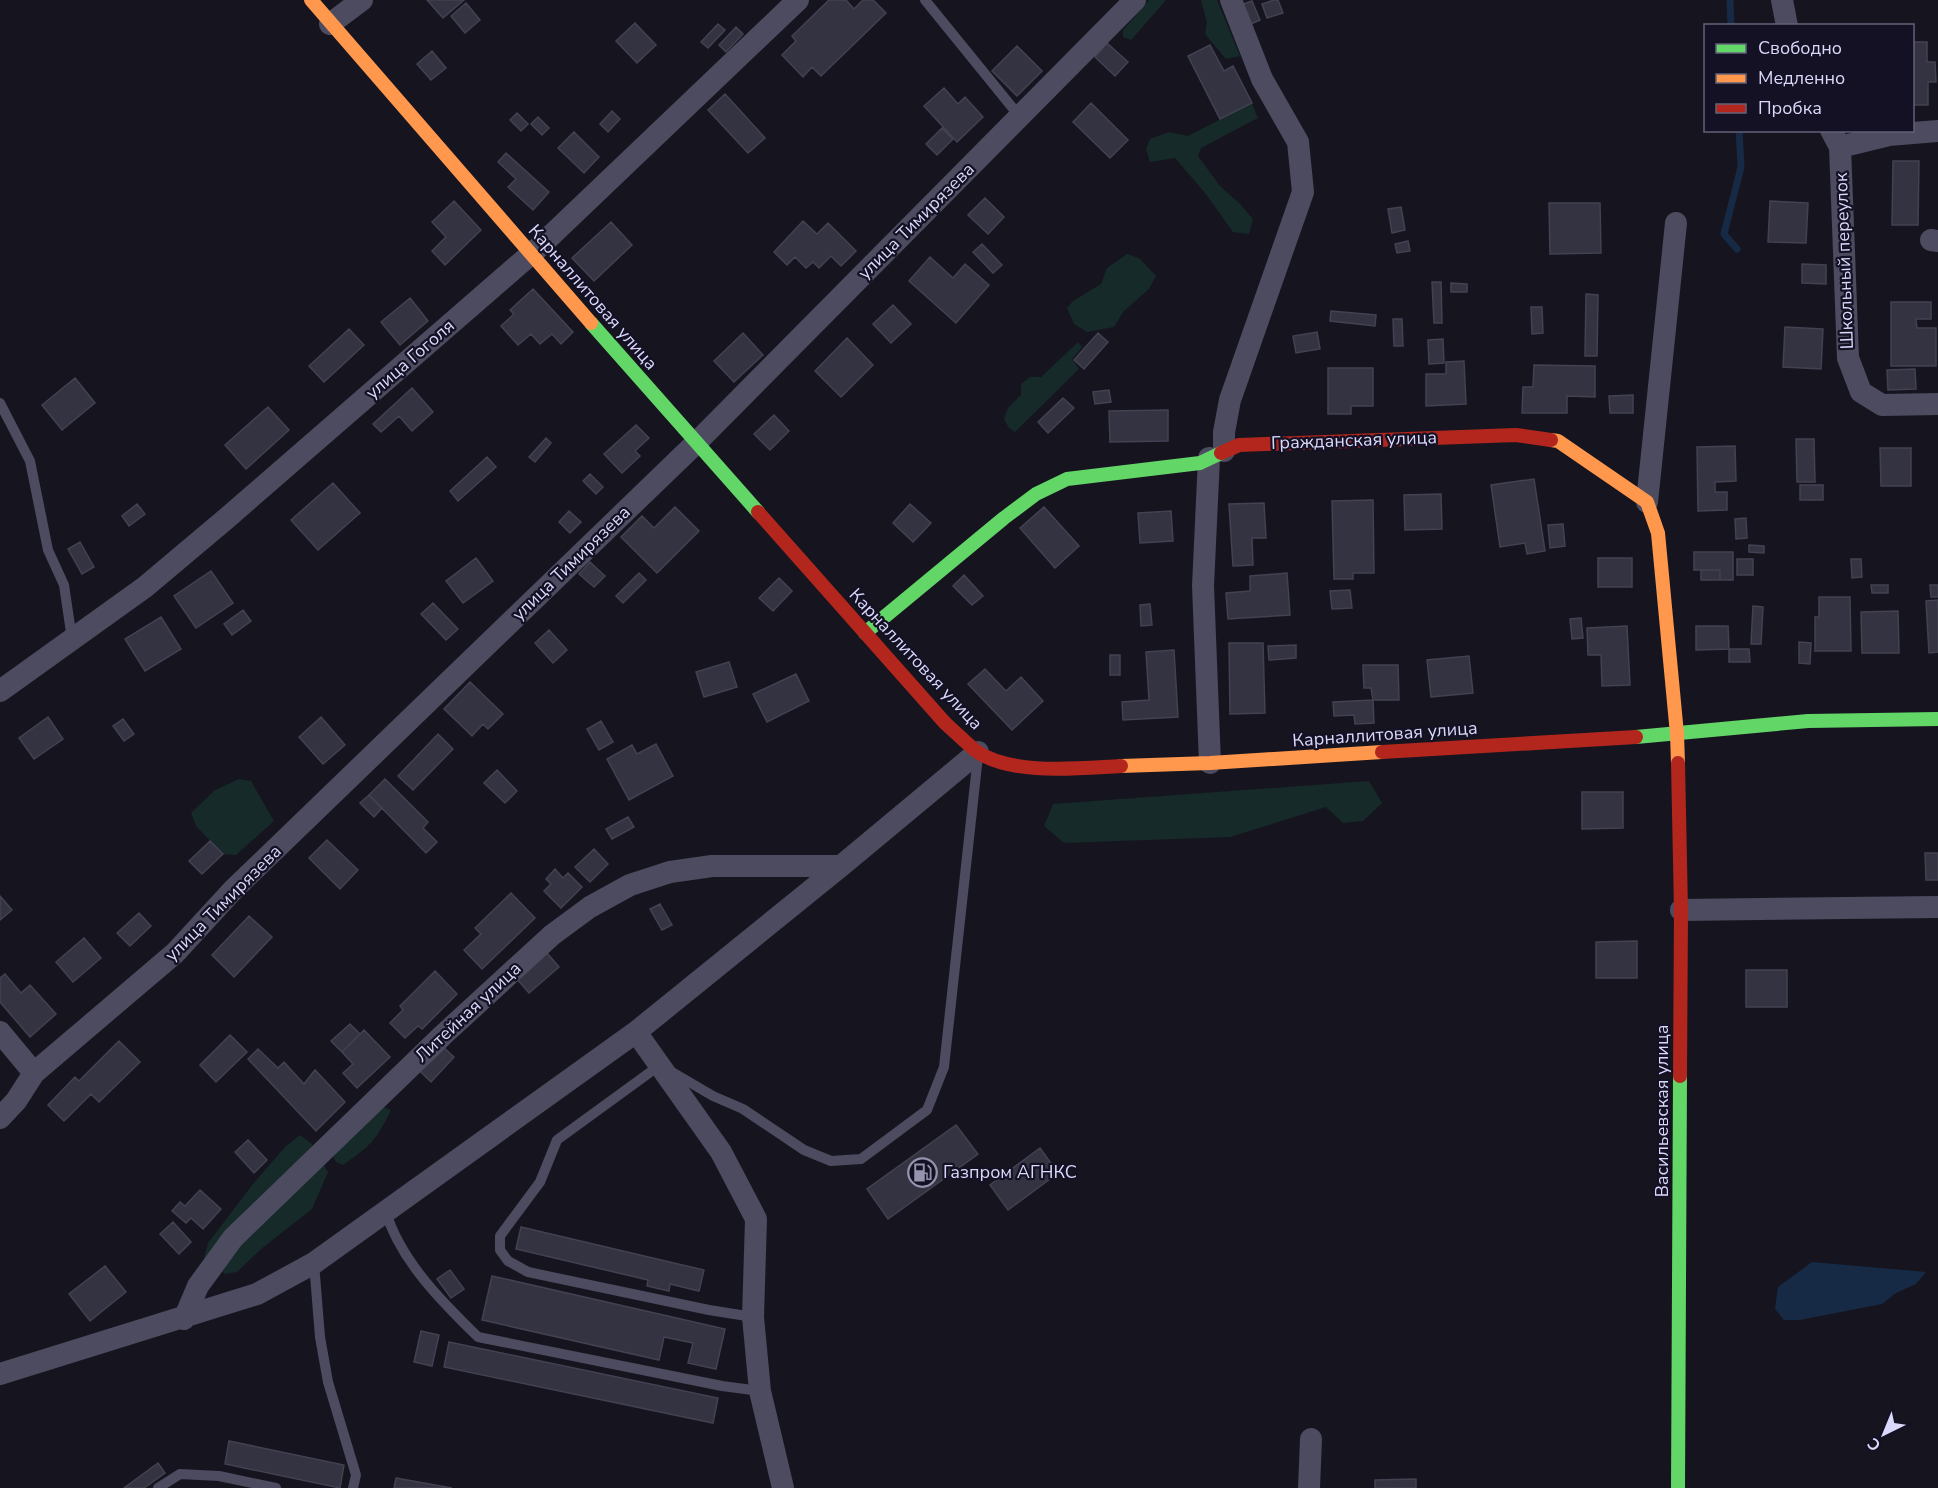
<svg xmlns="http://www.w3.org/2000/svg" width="1938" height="1488" font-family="'Nunito Sans',sans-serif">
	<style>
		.green { fill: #152a29 }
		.water { fill: #162a45 }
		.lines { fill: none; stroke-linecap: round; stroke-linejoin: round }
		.stream { stroke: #162a45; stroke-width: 7 }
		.building { fill: #343341; stroke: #434152; stroke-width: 1.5 }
		.lane { stroke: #4c4b5f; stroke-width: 10 }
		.street { stroke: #4c4b5f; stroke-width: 22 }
		.fast { stroke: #63d668; stroke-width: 14 }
		.slow { stroke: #ff974d; stroke-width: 14 }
		.jam { stroke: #b3261e; stroke-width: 14 }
		.labels { text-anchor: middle; stroke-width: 4.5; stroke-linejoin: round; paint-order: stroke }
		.street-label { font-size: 18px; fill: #dad8fb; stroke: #131123 }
		.poi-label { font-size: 18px; fill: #dad8fb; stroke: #131123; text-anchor: start }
	</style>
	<rect width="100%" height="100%" fill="#16151f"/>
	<!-- green -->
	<path class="green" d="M 1149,0 L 1166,0 L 1131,40 L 1123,37 L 1123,30 Z
		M 1201,0 L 1217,0 L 1240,56 L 1226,59 L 1205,34 L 1207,23 Z
		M 1252,103 L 1258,118 L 1201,148 L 1198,156 L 1220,186 L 1240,204 L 1253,219 L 1249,234 L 1233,232 L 1205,193 L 1175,158 L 1150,162 L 1146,149 L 1150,139 L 1169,132 L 1188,136 Z
		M 1127,254 L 1139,258 L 1156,276 L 1149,289 L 1123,312 L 1114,327 L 1087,332 L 1074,324 L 1067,308 L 1073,301 L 1101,284 L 1107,268 Z
		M 1078,342 L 1082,347 L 1072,359 L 1079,369 L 1015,432 L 1009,428 L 1004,419 L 1008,408 L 1021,395 L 1021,384 L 1030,377 L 1041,377 Z
		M 239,779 L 251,781 L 274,821 L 236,855 L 223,854 L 196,826 L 191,813 L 215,790 Z
		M 1369,781 L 1382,803 L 1363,821 L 1343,823 L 1326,807 L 1230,837 L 1064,843 L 1044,826 L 1053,804 Z
		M 379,1105 L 391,1110 C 376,1141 370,1146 343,1165 L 336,1162 L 331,1153 Z
		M 300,1135 L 311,1143 L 328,1172 L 312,1209 L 261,1249 L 237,1272 L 225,1274 L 204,1258 L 208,1243 L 253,1184 L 285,1147 Z"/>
	<!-- water -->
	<path class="water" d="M 1812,1262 L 1926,1272 L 1916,1284 L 1896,1293 L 1882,1304 L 1800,1320 L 1784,1320 L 1775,1309 L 1778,1287 Z"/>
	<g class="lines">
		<!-- stream -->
		<path class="stream" d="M 1730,0 L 1731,26
			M 1737,249 L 1724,234 L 1741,167 L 1739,130"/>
	</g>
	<!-- building -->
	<path class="building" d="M 427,0 L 464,0 L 443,18 Z
		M 829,0 L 846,0 L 854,9 L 863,0 L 873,0 L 886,13 L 821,76 L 812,67 L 803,77 L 782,55 L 796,41 L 792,36 Z
		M 1274,0 L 1278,0 L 1283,13 L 1267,18 L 1262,4 Z
		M 1252,1 L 1260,20 L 1246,26 L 1238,6 Z
		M 466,3 L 480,20 L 465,33 L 451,16 Z
		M 635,23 L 656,45 L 637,63 L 616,41 Z
		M 718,24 L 725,30 L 708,48 L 701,42 Z
		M 736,27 L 743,34 L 726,52 L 719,45 Z
		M 1912,42 L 1927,42 L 1927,62 L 1935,62 L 1936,82 L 1928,82 L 1928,105 L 1912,105 Z
		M 1107,43 L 1128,62 L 1115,76 L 1095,57 Z
		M 1210,45 L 1224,71 L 1233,66 L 1252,103 L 1220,119 L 1188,56 Z
		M 1017,46 L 1042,71 L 1017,96 L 992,71 Z
		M 432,51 L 446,68 L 431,80 L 417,64 Z
		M 944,88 L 958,104 L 965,97 L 983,117 L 957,142 L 924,106 Z
		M 725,94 L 765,138 L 748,153 L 708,110 Z
		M 1091,103 L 1128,140 L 1110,158 L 1073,122 Z
		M 612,111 L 620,119 L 608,132 L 600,124 Z
		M 517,113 L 528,124 L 521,131 L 510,120 Z
		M 538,117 L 549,128 L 542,135 L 531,124 Z
		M 942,128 L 953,139 L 937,155 L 926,144 Z
		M 574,132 L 599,157 L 584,173 L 558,148 Z
		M 506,153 L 549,192 L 533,210 L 508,187 L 516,179 L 498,162 Z
		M 1893,161 L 1919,161 L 1918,225 L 1892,225 Z
		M 985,198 L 1004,217 L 988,234 L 968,215 Z
		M 454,201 L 481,230 L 445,265 L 432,251 L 446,237 L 432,222 Z
		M 1770,201 L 1808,203 L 1806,243 L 1768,242 Z
		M 1549,203 L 1600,203 L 1601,253 L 1550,254 Z
		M 1401,207 L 1405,230 L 1392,233 L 1388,209 Z
		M 803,221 L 817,234 L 828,223 L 856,251 L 841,266 L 831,256 L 819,268 L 813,262 L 806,268 L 795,257 L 787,265 L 774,252 Z
		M 611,222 L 632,245 L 594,281 L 572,258 Z
		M 1408,241 L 1410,251 L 1397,253 L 1395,244 Z
		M 982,244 L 1002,265 L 993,273 L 973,252 Z
		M 930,257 L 953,278 L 965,264 L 989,285 L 956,323 L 909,281 Z
		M 1802,264 L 1826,265 L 1826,284 L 1802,283 Z
		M 1432,282 L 1441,282 L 1442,323 L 1434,323 Z
		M 1451,283 L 1467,284 L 1467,292 L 1451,292 Z
		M 533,289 L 573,332 L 561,344 L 552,334 L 540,344 L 531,334 L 518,345 L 501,326 L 514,314 L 510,310 Z
		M 1586,294 L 1598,295 L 1597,356 L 1585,356 Z
		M 410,298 L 428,321 L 400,345 L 381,322 Z
		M 1891,302 L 1931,302 L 1931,319 L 1916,319 L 1917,328 L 1936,328 L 1936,366 L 1891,366 Z
		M 893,305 L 911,324 L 891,343 L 873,324 Z
		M 1531,307 L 1542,307 L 1543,333 L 1532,334 Z
		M 1331,311 L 1376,315 L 1375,326 L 1330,321 Z
		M 1393,319 L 1402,319 L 1403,346 L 1394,346 Z
		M 1785,327 L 1823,329 L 1821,369 L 1783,367 Z
		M 349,329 L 364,345 L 324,382 L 309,366 Z
		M 1317,332 L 1320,349 L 1296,353 L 1293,336 Z
		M 743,333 L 763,355 L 734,382 L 714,361 Z
		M 1098,333 L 1108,342 L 1084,369 L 1074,360 Z
		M 847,338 L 873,365 L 841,397 L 815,371 Z
		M 1443,339 L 1444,363 L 1429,364 L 1428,340 Z
		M 1464,361 L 1466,404 L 1426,406 L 1426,374 L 1446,374 L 1446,362 Z
		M 1534,365 L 1595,366 L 1595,397 L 1567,396 L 1567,413 L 1522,413 L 1523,387 L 1533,387 Z
		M 1328,368 L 1373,368 L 1373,406 L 1351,406 L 1351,414 L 1328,414 Z
		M 1915,369 L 1916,389 L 1888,390 L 1887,370 Z
		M 75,378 L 95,403 L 62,430 L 42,405 Z
		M 412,388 L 433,412 L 412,431 L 399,416 L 381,432 L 373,424 Z
		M 1109,390 L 1111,402 L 1095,404 L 1093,392 Z
		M 1633,395 L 1633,413 L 1610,413 L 1609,396 Z
		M 1063,398 L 1074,408 L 1048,433 L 1038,422 Z
		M 268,407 L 289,430 L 246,469 L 225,445 Z
		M 1168,410 L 1168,441 L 1110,442 L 1109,411 Z
		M 774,415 L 789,431 L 770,450 L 754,434 Z
		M 636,425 L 649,438 L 635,451 L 640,456 L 622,473 L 604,454 Z
		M 546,438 L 551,443 L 535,462 L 529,457 Z
		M 1796,439 L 1814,439 L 1815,482 L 1797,482 Z
		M 1735,446 L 1736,481 L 1715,482 L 1715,492 L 1727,492 L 1727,510 L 1698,511 L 1697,447 Z
		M 1880,448 L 1911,448 L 1911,486 L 1881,486 Z
		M 487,457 L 496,467 L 458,501 L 450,491 Z
		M 590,474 L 603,487 L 596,494 L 583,481 Z
		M 1534,479 L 1545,551 L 1527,554 L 1525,543 L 1500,547 L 1491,485 Z
		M 333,483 L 360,513 L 318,550 L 291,520 Z
		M 1800,485 L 1823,485 L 1823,500 L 1800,500 Z
		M 1441,494 L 1442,529 L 1405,530 L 1404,495 Z
		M 1373,500 L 1374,573 L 1353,573 L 1353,579 L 1334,579 L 1332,501 Z
		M 1264,503 L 1266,538 L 1252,538 L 1253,565 L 1233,566 L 1229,504 Z
		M 137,504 L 145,514 L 129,526 L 122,516 Z
		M 910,504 L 931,523 L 913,542 L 893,523 Z
		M 675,507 L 699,531 L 657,573 L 621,537 L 642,516 L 654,528 Z
		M 1044,507 L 1079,546 L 1055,568 L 1020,528 Z
		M 569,511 L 581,522 L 570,533 L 559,522 Z
		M 1171,511 L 1173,541 L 1140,543 L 1138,513 Z
		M 1746,518 L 1747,538 L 1736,539 L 1735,519 Z
		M 1563,524 L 1565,546 L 1550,548 L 1548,525 Z
		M 80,542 L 94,567 L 82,574 L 68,549 Z
		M 1749,545 L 1764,546 L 1764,553 L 1749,552 Z
		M 1694,552 L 1733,552 L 1733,580 L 1720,580 L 1720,570 L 1694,570 Z
		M 476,558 L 493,581 L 463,603 L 446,581 Z
		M 1598,558 L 1632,558 L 1632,587 L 1598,587 Z
		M 1737,559 L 1753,559 L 1753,575 L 1737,575 Z
		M 1851,559 L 1861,559 L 1862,577 L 1852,578 Z
		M 590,562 L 605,576 L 594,587 L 579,574 Z
		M 1701,570 L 1720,570 L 1720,580 L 1701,580 Z
		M 211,571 L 233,603 L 196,628 L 174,596 Z
		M 639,573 L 646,580 L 623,603 L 616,596 Z
		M 1287,573 L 1290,615 L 1228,619 L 1226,593 L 1250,591 L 1250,576 Z
		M 964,575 L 983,596 L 972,605 L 953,586 Z
		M 779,578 L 792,591 L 773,611 L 759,598 Z
		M 1871,585 L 1888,585 L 1888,593 L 1872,593 Z
		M 1930,585 L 1938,585 L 1938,597 L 1931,597 Z
		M 1350,590 L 1352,608 L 1332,609 L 1330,591 Z
		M 1819,597 L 1850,597 L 1851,651 L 1815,651 L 1815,617 L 1819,617 Z
		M 1938,600 L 1938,652 L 1929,653 L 1926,601 Z
		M 433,603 L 458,629 L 446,640 L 421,614 Z
		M 1150,604 L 1152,625 L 1141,626 L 1140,605 Z
		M 1753,606 L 1763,607 L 1761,644 L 1751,644 Z
		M 243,610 L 251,621 L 232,635 L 224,624 Z
		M 1898,611 L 1899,653 L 1862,653 L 1861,612 Z
		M 161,617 L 181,649 L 145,671 L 125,639 Z
		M 1581,618 L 1583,638 L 1572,639 L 1570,619 Z
		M 1627,626 L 1630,685 L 1602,686 L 1601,655 L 1588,655 L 1587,628 Z
		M 1696,626 L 1728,626 L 1729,649 L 1696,650 Z
		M 549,630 L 567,650 L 553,663 L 535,643 Z
		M 1799,642 L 1811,643 L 1810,664 L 1799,663 Z
		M 1229,643 L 1263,643 L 1265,713 L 1230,714 Z
		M 1296,645 L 1296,658 L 1269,660 L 1268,646 Z
		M 1729,649 L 1749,649 L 1750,662 L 1729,662 Z
		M 1174,650 L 1178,717 L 1123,720 L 1122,702 L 1149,700 L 1146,652 Z
		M 1110,655 L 1120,655 L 1120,675 L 1110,675 Z
		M 1469,656 L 1473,693 L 1431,697 L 1427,660 Z
		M 729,662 L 737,687 L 704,697 L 696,672 Z
		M 1363,665 L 1398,665 L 1399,700 L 1373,700 L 1371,688 L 1364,688 Z
		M 985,669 L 1006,691 L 1021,677 L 1043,701 L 1012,730 L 968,684 Z
		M 796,674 L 809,701 L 767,722 L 753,694 Z
		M 470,682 L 503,714 L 488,729 L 483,724 L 472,736 L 444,709 Z
		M 1373,700 L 1374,723 L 1355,724 L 1354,715 L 1334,716 L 1333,702 Z
		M 48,717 L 63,739 L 34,759 L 19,738 Z
		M 321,717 L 345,745 L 323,764 L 299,737 Z
		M 123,719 L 134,734 L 124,741 L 113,726 Z
		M 601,721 L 613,742 L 599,750 L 587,729 Z
		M 438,734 L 453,749 L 413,790 L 398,776 Z
		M 656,744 L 673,776 L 629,800 L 607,759 L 632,745 L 637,754 Z
		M 497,770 L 517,791 L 505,803 L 484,783 Z
		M 385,779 L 428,822 L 423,828 L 437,842 L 426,853 L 369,795 Z
		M 1582,792 L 1623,792 L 1623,828 L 1582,829 Z
		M 369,795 L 382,808 L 374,817 L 360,803 Z
		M 628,817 L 634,827 L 612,839 L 606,829 Z
		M 327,840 L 358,870 L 340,889 L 309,858 Z
		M 210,841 L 223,854 L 202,874 L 189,861 Z
		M 594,849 L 608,864 L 590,882 L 575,867 Z
		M 1925,853 L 1938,853 L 1938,880 L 1926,880 Z
		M 555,869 L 563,878 L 568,873 L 582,887 L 561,908 L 544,891 L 551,884 L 546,879 Z
		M 511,893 L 535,918 L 482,969 L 464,950 L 481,934 L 475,928 Z
		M 0,896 L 12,910 L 0,920 Z
		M 660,904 L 672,925 L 662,930 L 650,909 Z
		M 139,913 L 151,926 L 130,946 L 117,933 Z
		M 249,916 L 272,937 L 234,977 L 212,955 Z
		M 84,938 L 101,958 L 73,982 L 56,962 Z
		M 1637,941 L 1637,978 L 1596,978 L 1596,942 Z
		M 547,953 L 559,967 L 529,993 L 517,979 Z
		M 1746,970 L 1787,970 L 1787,1007 L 1746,1007 Z
		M 435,971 L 457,994 L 422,1029 L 418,1026 L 405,1038 L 390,1023 L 403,1010 L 400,1006 Z
		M 5,974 L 21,993 L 30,985 L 56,1014 L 30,1037 L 0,1002 L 0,978 Z
		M 350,1024 L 360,1034 L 342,1052 L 331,1041 Z
		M 364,1030 L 390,1057 L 357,1088 L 343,1073 L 353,1064 L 342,1052 Z
		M 230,1035 L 247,1052 L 216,1082 L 200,1065 Z
		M 119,1041 L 140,1062 L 99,1102 L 91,1094 L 64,1121 L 48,1105 L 75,1077 L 79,1081 Z
		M 442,1046 L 454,1057 L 431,1082 L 419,1070 Z
		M 258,1049 L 278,1068 L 284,1062 L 304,1084 L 315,1070 L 345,1102 L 316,1131 L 248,1059 Z
		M 956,1125 L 978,1154 L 888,1219 L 867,1189 Z
		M 248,1140 L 267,1160 L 254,1173 L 235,1152 Z
		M 1040,1148 L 1058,1173 L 1008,1210 L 990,1185 Z
		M 200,1190 L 221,1209 L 203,1229 L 191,1218 L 186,1223 L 172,1211 L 180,1202 L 185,1206 Z
		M 173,1222 L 191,1242 L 179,1254 L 160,1234 Z
		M 521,1227 L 704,1270 L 699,1291 L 670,1284 L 669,1291 L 647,1286 L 648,1280 L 516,1249 Z
		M 105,1266 L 126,1292 L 90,1321 L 69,1294 Z
		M 450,1270 L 464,1289 L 451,1298 L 437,1279 Z
		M 492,1276 L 725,1329 L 716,1369 L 688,1363 L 693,1343 L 664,1337 L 659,1360 L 482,1320 Z
		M 421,1331 L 439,1335 L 432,1366 L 414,1362 Z
		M 449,1342 L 718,1398 L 713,1423 L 444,1367 Z
		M 229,1441 L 344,1465 L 340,1488 L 225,1464 Z
		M 158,1463 L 165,1473 L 144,1488 L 124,1488 Z
		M 396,1478 L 452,1488 L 394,1488 Z
		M 1416,1479 L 1416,1488 L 1375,1488 L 1375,1480 Z"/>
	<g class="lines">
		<!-- lane -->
		<path class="lane" d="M 925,0 L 1020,117
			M 0,403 L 30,461 L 48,550 L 64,585 L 72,639
			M 386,1212 C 400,1260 442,1302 478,1337 L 722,1386 L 760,1391
			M 314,1263 L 320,1337 L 328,1382 L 356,1475 L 353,1488
			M 753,1317 L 709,1310 L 528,1272 L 508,1261 L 500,1250 L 500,1236 L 540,1182 L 557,1140 L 660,1065 L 713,1096 L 743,1109 L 804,1150 L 831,1161 L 861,1159 L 927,1110 L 944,1067 L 978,756
			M 158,1488 L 180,1474 L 219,1476 L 276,1488"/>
		<!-- street -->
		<path class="street" d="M 1782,0 L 1787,26
			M 330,24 L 362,0
			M 1831,130 L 1840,147 L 1848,358 L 1861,392 L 1882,405 L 1938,404
			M 1840,147 L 1889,135 L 1938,131
			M 1931,240 L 1938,241
			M 1224,451 L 1224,432 L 1230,400 L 1303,192 L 1298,142 L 1262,79 L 1231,0
			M 1209,458 L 1203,586 L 1210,763
			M 1647,502 L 1676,223
			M 0,691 L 145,587 L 227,518 L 539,247 L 798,0
			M 1681,910 L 1938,907
			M 0,1032 L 34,1073
			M 636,1032 L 721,1152 L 756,1219 L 753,1317 L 760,1391 L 783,1488
			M 0,1118 L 16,1101 L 34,1073 L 175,953 L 233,890 L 696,443 L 1135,0
			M 184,1319 L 198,1286 L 233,1238 L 443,1035 L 552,935 L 590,907 L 630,885 L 670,872 L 712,866 L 841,866
			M 0,1374 L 257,1294 L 314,1263 L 636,1032 L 841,866 L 978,752
			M 1309,1488 L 1311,1439"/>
		<!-- fast -->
		<path class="fast" d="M 591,323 L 758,512
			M 865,633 L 1004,518 L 1036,494 L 1067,479 L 1200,463 L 1221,453
			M 1636,737 L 1808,721 L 1938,719
			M 1678,1488 L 1680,1076"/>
		<!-- slow -->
		<path class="slow" d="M 311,0 L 591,323
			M 1551,440 L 1558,441 L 1647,502 L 1658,533 L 1677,734 L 1678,763
			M 1121,766 L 1210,763 L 1382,752"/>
		<!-- jam -->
		<path class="jam" d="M 1221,453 L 1239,445 L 1516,435 L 1551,440
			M 758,512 L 945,723 C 955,732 965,742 976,751 C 1012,776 1079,768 1121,766
			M 1382,752 L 1636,737
			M 1678,763 L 1681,910 L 1680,1076"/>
	</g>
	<!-- icons -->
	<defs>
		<symbol id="fuel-ring" viewBox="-11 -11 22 22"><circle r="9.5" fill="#131123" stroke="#9594ae" stroke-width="1.5"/><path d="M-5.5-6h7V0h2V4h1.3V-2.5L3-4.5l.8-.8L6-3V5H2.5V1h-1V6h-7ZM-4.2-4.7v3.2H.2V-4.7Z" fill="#9594ae"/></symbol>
	</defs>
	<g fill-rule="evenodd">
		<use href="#fuel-ring" x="906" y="1156" width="33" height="33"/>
	</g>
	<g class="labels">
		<!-- street labels -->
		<g class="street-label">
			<text transform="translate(916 221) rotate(-45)" y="6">улица Тимирязева</text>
			<text transform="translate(1844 261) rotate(-92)" y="6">Школьный переулок</text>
			<text transform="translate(593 297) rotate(49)" y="6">Карналлитовая улица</text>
			<text transform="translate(410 359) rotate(-41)" y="6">улица Гоголя</text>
			<text transform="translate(1354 440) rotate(-2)" y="6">Гражданская улица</text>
			<text transform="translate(571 563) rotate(-44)" y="6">улица Тимирязева</text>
			<text transform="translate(916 659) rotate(47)" y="6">Карналлитовая улица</text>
			<text transform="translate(1385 734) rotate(-4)" y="6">Карналлитовая улица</text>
			<text transform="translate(223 903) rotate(-45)" y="6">улица Тимирязева</text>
			<text transform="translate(468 1012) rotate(-43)" y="6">Литейная улица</text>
			<text transform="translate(1662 1111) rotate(-90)" y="6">Васильевская улица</text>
		</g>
		<!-- poi labels -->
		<g class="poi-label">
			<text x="943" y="1178">Газпром АГНКС</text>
		</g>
	</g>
	<!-- legend -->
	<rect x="1704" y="24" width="210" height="108" fill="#131123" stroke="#636179" stroke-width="1.5"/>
	<rect x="1716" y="44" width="30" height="9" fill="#63d668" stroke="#636179" stroke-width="1.5"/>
	<text x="1758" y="54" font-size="18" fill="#dad8fb">Свободно</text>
	<rect x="1716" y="74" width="30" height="9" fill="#ff974d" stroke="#636179" stroke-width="1.5"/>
	<text x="1758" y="84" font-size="18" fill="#dad8fb">Медленно</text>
	<rect x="1716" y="104" width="30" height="9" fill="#b3261e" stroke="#636179" stroke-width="1.5"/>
	<text x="1758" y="114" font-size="18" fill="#dad8fb">Пробка</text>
	<!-- north arrow -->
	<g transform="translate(1884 1434) rotate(223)" stroke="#131123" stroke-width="4.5" paint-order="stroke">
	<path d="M0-4.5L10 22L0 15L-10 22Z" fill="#dad8fb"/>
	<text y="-9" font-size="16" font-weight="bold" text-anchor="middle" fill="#dad8fb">С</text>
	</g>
</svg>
